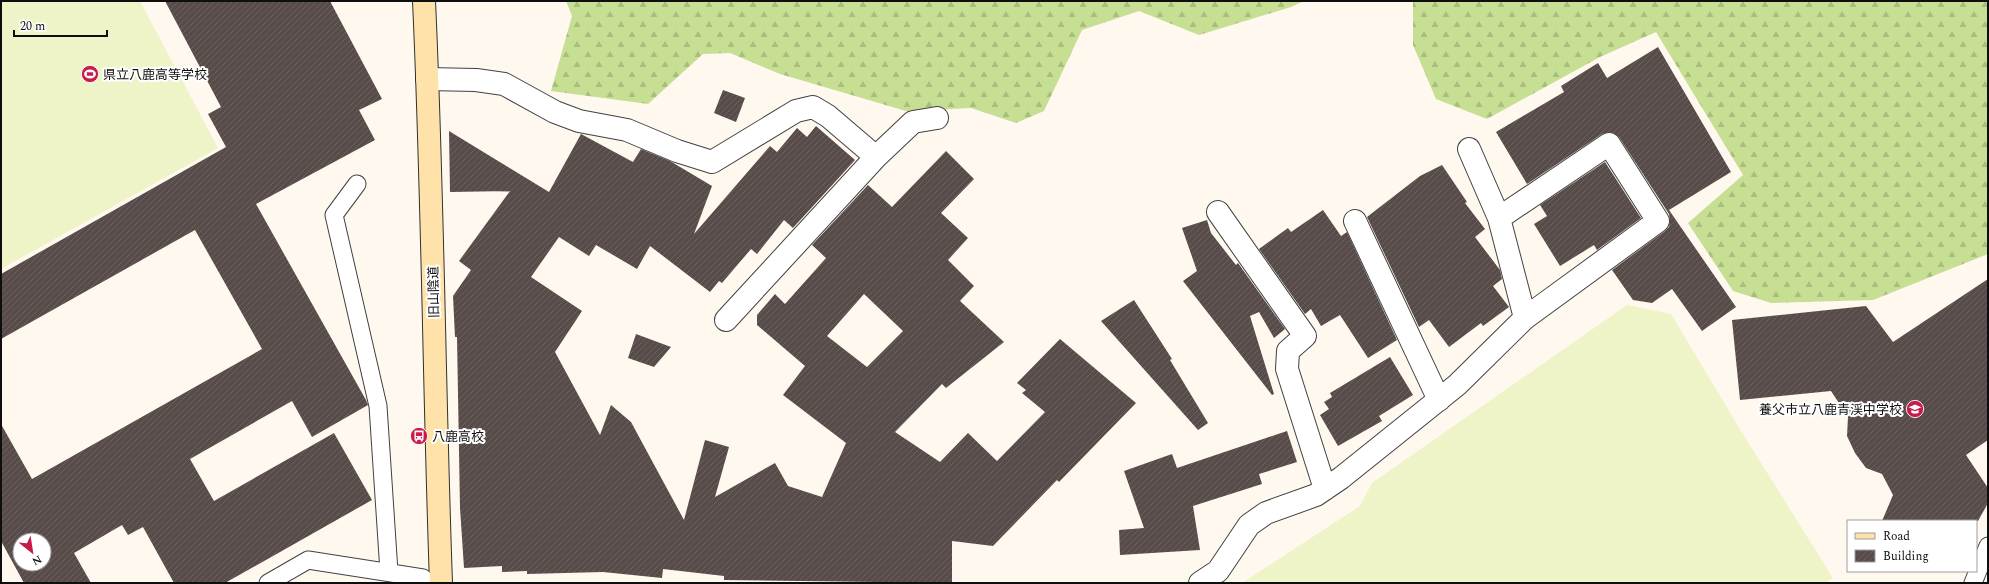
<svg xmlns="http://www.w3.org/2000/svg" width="1989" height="584" font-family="Spectral,'Noto Sans JP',serif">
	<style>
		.forest { fill: url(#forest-firs) }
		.pitch { fill: #eef3c8 }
		.building { fill: url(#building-hatch); fill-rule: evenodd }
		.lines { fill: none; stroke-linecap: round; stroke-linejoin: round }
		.lane-casing { stroke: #414141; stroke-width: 19 }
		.street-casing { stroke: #414141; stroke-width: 24 }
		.secondary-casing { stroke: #303030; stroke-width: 24 }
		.lane { stroke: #fff; stroke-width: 17 }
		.street { stroke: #fff; stroke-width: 22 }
		.secondary { stroke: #ffe2aa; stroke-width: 22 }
		.labels { text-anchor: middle; stroke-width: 4; stroke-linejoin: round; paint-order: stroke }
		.poi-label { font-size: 13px; fill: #0e0e0e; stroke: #fff; text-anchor: start }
		.street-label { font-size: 13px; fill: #0e0e0e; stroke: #fff }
	</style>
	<defs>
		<pattern id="forest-firs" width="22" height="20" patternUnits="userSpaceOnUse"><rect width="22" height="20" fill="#c6df93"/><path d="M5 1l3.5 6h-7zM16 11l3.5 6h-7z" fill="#a9be7e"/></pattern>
		<pattern id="building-hatch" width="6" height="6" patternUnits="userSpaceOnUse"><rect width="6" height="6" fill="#574c49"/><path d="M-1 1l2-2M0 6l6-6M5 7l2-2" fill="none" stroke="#6a615f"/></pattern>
	</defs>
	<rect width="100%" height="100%" fill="#fff8ef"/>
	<!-- forest -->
	<path class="forest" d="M 566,1 L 1304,1 L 1291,7 L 1199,35 L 1139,11 L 1082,30 L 1044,111 L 1016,123 L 971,108 L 906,111 L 780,74 L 730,53 L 703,54 L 648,104 L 551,91 L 572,16 Z
		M 1413,1 L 1988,1 L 1988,254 L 1873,300 L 1771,303 L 1733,291 L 1688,223 L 1743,175 L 1656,32 L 1600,57 L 1487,119 L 1436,99 L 1413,45 Z"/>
	<!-- pitch -->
	<path class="pitch" d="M 1,1 L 140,1 L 218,148 L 1,269 Z
		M 1627,305 L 1671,314 L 1741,431 L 1833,578 L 1825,583 L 1242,583 L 1360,506 L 1372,483 Z"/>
	<!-- building -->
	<path class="building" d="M 165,1 L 330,1 L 382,99 L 359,110 L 375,140 L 256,204 L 366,400 L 368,405 L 312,437 L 292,401 L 190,459 L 214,501 L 334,433 L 372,500 L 225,583 L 174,583 L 143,527 L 128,535 L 122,525 L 74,553 L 91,583 L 24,583 L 1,541 L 1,424 L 32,479 L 262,349 L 195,230 L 1,339 L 1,274 L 226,147 L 208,114 L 221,107 ZM 20,540 L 44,540 L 44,564 L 20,564 Z
		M 1658,47 L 1731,172 L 1669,210 L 1736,307 L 1702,331 L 1672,289 L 1652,303 L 1633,300 L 1612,270 L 1665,231 L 1669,227 L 1670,221 L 1669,214 L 1619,137 L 1614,133 L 1609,132 L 1602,134 L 1527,184 L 1496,132 L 1564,92 L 1561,86 L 1598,63 L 1607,78 Z
		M 723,90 L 745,98 L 736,122 L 714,113 Z
		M 816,126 L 855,160 L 793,228 L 784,220 L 757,254 L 751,249 L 722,283 L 719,281 L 710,292 L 650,246 L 637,269 L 596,245 L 589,256 L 559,237 L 531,277 L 582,311 L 555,352 L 600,435 L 611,405 L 631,422 L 684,520 L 705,440 L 729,447 L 715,497 L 775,463 L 788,486 L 822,497 L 846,443 L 783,395 L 805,366 L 757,325 L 757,315 L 775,294 L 785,304 L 826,258 L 812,245 L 868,185 L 892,207 L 946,151 L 974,179 L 941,213 L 968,238 L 948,260 L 974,286 L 960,301 L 1004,342 L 946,388 L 942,384 L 895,432 L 940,462 L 968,433 L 997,461 L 1045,412 L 1022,393 L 1026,390 L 1017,383 L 1060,339 L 1136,403 L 1059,482 L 1057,480 L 993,546 L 952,541 L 952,583 L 724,580 L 724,576 L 663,569 L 662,578 L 603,572 L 527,574 L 527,571 L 502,572 L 502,566 L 464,568 L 460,508 L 457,337 L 455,337 L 453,296 L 471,270 L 459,261 L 510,191 L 450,192 L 449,131 L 549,192 L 581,134 L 633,162 L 641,149 L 670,161 L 712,186 L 694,234 L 770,146 L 777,152 L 797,128 L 807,137 ZM 864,294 L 903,331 L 867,367 L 827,336 Z
		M 1605,162 L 1641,218 L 1597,250 L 1594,245 L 1560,266 L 1534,224 L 1547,216 L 1540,205 Z
		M 1442,165 L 1467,202 L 1465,203 L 1485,229 L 1475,237 L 1500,270 L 1502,279 L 1493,286 L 1509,307 L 1483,326 L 1481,323 L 1449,347 L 1429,320 L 1419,327 L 1367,217 L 1420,176 Z
		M 1323,210 L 1341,236 L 1347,232 L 1397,340 L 1368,358 L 1340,315 L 1321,326 L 1311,309 L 1305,314 L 1259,249 L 1288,228 L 1291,232 Z
		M 1207,220 L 1211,233 L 1236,265 L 1238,263 L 1285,329 L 1274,338 L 1259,312 L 1250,316 L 1274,394 L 1272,395 L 1183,281 L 1197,271 L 1182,228 Z
		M 1988,279 L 1988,440 L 1966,455 L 1988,488 L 1988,503 L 1978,521 L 1882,521 L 1893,495 L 1882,474 L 1866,468 L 1855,453 L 1847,436 L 1848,417 L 1831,391 L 1740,400 L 1732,320 L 1866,306 L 1893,342 Z
		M 1134,300 L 1172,359 L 1170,360 L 1208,423 L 1198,430 L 1101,321 Z
		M 636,334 L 671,347 L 654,367 L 628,358 Z
		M 1390,357 L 1413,395 L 1379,416 L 1382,421 L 1338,446 L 1320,415 L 1329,409 L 1324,402 L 1332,397 L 1330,393 Z
		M 1287,431 L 1297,462 L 1259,474 L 1262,484 L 1193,506 L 1200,550 L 1120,555 L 1119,530 L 1144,528 L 1124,471 L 1172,454 L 1177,468 Z"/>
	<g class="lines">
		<defs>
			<path id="lane" d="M 357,184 L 334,215 L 378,406 L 389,572
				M 268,583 L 308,560 L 423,578 L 428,583
				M 1973,583 L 1988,546"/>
			<path id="street" d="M 427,79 L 476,80 L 504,84 L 555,112 L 579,121 L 627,130 L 677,151 L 712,162 L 796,111 L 813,107 L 828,116 L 876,157 L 726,320
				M 1469,149 L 1499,218 L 1525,318
				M 876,157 L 913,122 L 937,118
				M 1218,212 L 1305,336 L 1288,351 L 1287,369 L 1325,489
				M 1355,221 L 1439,400
				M 1200,583 L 1218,571 L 1249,525 L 1266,513 L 1316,495 L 1341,478 L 1457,385 L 1525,318 L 1658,221 L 1609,144 L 1499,218"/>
			<path id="secondary" d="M 424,1 C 433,195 434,389 441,583"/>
		</defs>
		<!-- lane casing -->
		<use href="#lane" class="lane-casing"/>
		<!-- street casing -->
		<use href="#street" class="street-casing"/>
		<!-- secondary casing -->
		<use href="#secondary" class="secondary-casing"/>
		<!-- lane -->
		<use href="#lane" class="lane"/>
		<!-- street -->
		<use href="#street" class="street"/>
		<!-- secondary -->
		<use href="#secondary" class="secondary"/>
	</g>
	<!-- icons -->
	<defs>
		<symbol id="stadium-disc" viewBox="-11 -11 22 22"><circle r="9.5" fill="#c81b4b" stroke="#fff"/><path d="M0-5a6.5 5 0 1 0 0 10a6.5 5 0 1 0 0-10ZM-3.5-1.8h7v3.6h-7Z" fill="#fff"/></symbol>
		<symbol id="school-disc" viewBox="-11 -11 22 22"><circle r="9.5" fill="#c81b4b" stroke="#fff"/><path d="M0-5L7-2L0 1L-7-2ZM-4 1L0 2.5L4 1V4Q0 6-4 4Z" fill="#fff"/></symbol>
		<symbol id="bus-disc" viewBox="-11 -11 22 22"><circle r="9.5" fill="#c81b4b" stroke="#fff"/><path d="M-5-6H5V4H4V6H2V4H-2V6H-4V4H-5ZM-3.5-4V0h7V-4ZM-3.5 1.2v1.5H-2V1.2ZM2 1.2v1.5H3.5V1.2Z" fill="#fff"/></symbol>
	</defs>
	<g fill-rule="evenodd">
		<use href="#stadium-disc" x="80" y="64" width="20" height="20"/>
		<use href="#school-disc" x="1905" y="399" width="20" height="20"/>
		<use href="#bus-disc" x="409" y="426" width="20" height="20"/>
	</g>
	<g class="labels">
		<!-- poi labels -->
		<g class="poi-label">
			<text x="103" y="79">県立八鹿高等学校</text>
			<text x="1902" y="414" text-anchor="end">養父市立八鹿青渓中学校</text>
			<text x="432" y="441">八鹿高校</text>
		</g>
		<!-- street labels -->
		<g class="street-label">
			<text transform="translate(433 292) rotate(-91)" y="5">旧山陰道</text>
		</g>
	</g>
	<!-- border -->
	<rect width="1989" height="584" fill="none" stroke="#0e0e0e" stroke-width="4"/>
	<!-- legend -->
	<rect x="1847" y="520" width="130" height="52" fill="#ffffff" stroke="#9f9f9f"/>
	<rect x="1855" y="533" width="20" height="6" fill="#ffe2aa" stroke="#9f9f9f"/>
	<text x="1883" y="540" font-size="12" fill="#0e0e0e">Road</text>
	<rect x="1855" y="550" width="20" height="12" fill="url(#building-hatch)" stroke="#9f9f9f"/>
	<text x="1883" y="560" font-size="12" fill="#0e0e0e">Building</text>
	<!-- north arrow -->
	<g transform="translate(32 552) rotate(150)"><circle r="19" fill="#ffffff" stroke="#9f9f9f"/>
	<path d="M0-3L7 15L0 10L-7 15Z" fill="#c81b4b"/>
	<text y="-6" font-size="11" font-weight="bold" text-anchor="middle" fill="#0e0e0e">N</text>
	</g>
	<!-- scale -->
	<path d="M14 30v6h93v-6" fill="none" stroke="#0e0e0e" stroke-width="2"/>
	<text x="20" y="30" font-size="12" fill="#0e0e0e" stroke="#ffffff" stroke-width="3" paint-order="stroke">20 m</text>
</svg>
